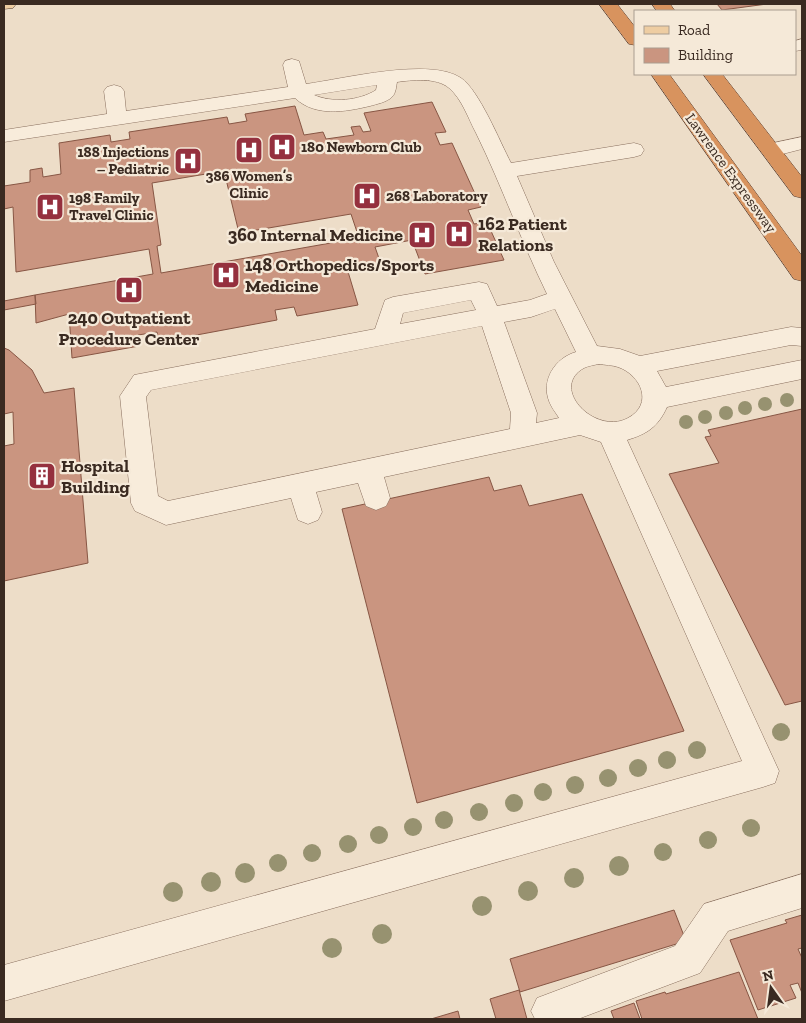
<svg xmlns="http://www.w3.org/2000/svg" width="806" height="1023" font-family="'Zilla Slab',serif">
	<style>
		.building { fill: #ca9580; stroke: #875644; fill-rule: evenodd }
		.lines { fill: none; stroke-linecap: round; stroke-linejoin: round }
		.minor-casing { stroke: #896f5e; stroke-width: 1 }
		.major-casing { stroke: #573e31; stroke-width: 1 }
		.highway-casing { stroke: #573e31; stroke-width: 1 }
		.minor { fill: #f8ecdb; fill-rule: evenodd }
		.major { fill: #eecda2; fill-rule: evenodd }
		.highway { fill: #d8935e; fill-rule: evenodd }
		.tree { fill: #979270 }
		.labels { text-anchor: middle; stroke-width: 4.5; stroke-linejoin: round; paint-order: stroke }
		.far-poi-label { font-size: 15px; font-weight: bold; fill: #3a2a21; stroke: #f5e9d8; text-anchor: start }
		.far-street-label { font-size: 15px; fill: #3a2a21; stroke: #f5e9d8 }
		.poi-label { font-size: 18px; font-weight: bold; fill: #3a2a21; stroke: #f5e9d8; text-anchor: start }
	</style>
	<rect width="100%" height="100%" fill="#edddc8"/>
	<!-- building -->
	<path class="building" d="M 717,4 L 767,4 L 722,10 Z
		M 432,102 L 446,132 L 435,133 L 440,145 L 452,143 L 481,207 L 468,210 L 474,224 L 487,222 L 504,260 L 425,274 L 412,240 L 375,247 L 381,264 L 368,266 L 367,262 L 346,265 L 358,305 L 297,316 L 294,307 L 275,310 L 277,320 L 159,342 L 157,332 L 138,335 L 139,346 L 72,358 L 69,314 L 36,323 L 35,295 L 153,274 L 149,249 L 16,272 L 13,207 L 4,209 L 4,186 L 30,182 L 30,170 L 42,168 L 43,177 L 61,174 L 59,143 L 110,135 L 111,142 L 130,139 L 129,132 L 227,117 L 229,124 L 247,121 L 245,114 L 295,106 L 304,135 L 323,132 L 326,139 L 354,135 L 351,127 L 360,126 L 363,132 L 371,131 L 364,113 ZM 224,171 L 239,233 L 351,214 L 359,238 L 161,273 L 157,246 L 161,245 L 152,183 Z
		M 35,295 L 36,304 L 4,310 L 4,301 Z
		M 4,348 L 9,350 L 32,370 L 44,393 L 74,388 L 88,563 L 4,581 L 4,446 L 14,444 L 13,412 L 4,414 Z
		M 802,409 L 802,701 L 785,705 L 669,474 L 719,463 L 705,437 L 711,436 L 708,430 Z
		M 489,477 L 494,491 L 521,485 L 529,506 L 582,494 L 684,731 L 417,803 L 342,509 Z
		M 674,910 L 686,941 L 520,992 L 510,959 Z
		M 802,915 L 802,948 L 798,949 L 802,958 L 802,993 L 798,983 L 790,985 L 796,998 L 758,1010 L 730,940 L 787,923 L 785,920 Z
		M 739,972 L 758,1019 L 642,1019 L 636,1001 L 665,992 L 666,994 Z
		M 519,990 L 527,1019 L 496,1019 L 490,999 Z
		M 634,1003 L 640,1019 L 614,1019 L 611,1011 Z
		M 458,1011 L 460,1019 L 431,1019 Z"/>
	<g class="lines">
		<defs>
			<path id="minor" d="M 802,39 L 802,50 L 795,51 L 795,41 Z
				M 292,59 L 299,61 L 306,84 C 343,79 430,57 461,78 C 479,90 500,142 511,163 L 634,143 L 641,145 L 644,150 L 641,155 L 634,157 L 517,176 L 554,262 L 597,346 L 620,349 L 640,356 L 791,327 L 802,328 L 802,346 L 791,345 L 657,371 L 666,387 L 802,360 L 802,379 L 667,407 C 658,427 647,434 627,440 L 779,771 L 775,783 L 763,787 L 4,1001 L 4,965 L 742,761 L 601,442 L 580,435 L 384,477 L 390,498 L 386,506 L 376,510 L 366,506 L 358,483 L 316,492 L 322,512 L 318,520 L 308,524 L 298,520 L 291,498 L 166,525 L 135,511 L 131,503 L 120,396 L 134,375 L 375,329 L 385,300 L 393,297 L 479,282 L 487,284 L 497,306 L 530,300 L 547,294 C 521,241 502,186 476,133 C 468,118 462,99 449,88 C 436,77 412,80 397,82 C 396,87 396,93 392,97 C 387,102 377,104 370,106 C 345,112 315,117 295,98 L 4,142 L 4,130 L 107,114 L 104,91 L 107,87 L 114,85 L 121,87 L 124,91 L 126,111 L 288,87 L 283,65 L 285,61 ZM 377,85 L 376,90 C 359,101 332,103 314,95 ZM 471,300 L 476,310 L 400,324 L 403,313 ZM 555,309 L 576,352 C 555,358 541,380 549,401 C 551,407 556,413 559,418 L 536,423 L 537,413 L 504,322 L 531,317 ZM 482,326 L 511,413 L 510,429 L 168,501 L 158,496 L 146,397 L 151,390 ZM 599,364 C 605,365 612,365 618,367 C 641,375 654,404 628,418 C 596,436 548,388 584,368 C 588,366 594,365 599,364 Z
				M 802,137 L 802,149 L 771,157 L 764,155 L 761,150 L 764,145 Z
				M 802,874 L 802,908 L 728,931 L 700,973 L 578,1019 L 535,1019 L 531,1011 L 537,998 L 675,946 L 704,904 Z"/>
			<path id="major" d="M 4,4 L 16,4 L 13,8 L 4,9 Z"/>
			<path id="highway" d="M 599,4 L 617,4 L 635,27 L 635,45 L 629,44 Z
				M 652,4 L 670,4 L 675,11 L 657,11 Z
				M 651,74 L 669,74 L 802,256 L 802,281 L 794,279 Z
				M 703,74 L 722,74 L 802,177 L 802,198 L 794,196 Z"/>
		</defs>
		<!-- minor casing -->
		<use href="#minor" class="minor-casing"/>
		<!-- major casing -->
		<use href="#major" class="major-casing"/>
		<!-- highway casing -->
		<use href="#highway" class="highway-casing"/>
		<!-- minor -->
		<use href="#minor" class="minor"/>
		<!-- major -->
		<use href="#major" class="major"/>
		<!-- highway -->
		<use href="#highway" class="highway"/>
	</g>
	<!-- trees -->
	<g class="tree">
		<circle cx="787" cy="400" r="7"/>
		<circle cx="765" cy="404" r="7"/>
		<circle cx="745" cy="408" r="7"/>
		<circle cx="726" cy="413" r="7"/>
		<circle cx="705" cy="417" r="7"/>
		<circle cx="686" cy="422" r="7"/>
		<circle cx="781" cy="732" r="9"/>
		<circle cx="697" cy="750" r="9"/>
		<circle cx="667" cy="760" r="9"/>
		<circle cx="638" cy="768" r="9"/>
		<circle cx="608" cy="778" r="9"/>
		<circle cx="575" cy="785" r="9"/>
		<circle cx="543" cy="792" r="9"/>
		<circle cx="514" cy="803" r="9"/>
		<circle cx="479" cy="812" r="9"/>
		<circle cx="444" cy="820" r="9"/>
		<circle cx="413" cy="827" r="9"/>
		<circle cx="751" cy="828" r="9"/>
		<circle cx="379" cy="835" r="9"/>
		<circle cx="708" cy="840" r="9"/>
		<circle cx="348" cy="844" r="9"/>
		<circle cx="663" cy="852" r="9"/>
		<circle cx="312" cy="853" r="9"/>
		<circle cx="278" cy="863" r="9"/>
		<circle cx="619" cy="866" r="10"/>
		<circle cx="245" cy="873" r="10"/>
		<circle cx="574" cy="878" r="10"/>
		<circle cx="211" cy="882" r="10"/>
		<circle cx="528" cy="891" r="10"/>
		<circle cx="173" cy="892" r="10"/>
		<circle cx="482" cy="906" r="10"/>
		<circle cx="382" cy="934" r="10"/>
		<circle cx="332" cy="948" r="10"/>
	</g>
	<!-- icons -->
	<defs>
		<symbol id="hospital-square" viewBox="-11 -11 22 22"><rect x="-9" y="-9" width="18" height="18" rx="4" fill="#95303e" stroke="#f5e9d8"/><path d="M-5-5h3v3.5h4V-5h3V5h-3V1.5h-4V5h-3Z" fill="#fff"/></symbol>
		<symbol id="building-square" viewBox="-11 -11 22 22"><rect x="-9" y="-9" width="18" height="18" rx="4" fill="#95303e" stroke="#f5e9d8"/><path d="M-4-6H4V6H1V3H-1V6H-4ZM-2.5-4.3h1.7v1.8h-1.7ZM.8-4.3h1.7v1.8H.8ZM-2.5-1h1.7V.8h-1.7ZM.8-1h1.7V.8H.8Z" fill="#fff"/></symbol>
	</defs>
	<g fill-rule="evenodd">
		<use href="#hospital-square" x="266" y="131" width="32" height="32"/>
		<use href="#hospital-square" x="233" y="134" width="32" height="32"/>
		<use href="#hospital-square" x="172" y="145" width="32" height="32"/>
		<use href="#hospital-square" x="351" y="180" width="32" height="32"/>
		<use href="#hospital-square" x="34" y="191" width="32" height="32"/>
		<use href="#hospital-square" x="443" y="218" width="32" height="32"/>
		<use href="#hospital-square" x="406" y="219" width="32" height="32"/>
		<use href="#hospital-square" x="210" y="259" width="32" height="32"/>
		<use href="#hospital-square" x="113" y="274" width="32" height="32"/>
		<use href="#building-square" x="26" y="460" width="32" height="32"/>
	</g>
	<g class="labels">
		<!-- far-poi labels -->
		<g class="far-poi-label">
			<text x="301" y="152">180 Newborn Club</text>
			<text x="169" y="157" text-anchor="end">188 Injections<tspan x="169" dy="17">– Pediatric</tspan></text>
			<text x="249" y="181" text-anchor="middle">386 Women’s<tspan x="249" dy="17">Clinic</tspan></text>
			<text x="386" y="201">268 Laboratory</text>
			<text x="69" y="203">198 Family<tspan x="69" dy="17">Travel Clinic</tspan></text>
		</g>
		<!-- far-street labels -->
		<g class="far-street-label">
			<text transform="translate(731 173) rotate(54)" y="5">Lawrence Expressway</text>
		</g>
		<!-- poi labels -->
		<g class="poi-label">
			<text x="478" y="230">162 Patient<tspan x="478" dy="21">Relations</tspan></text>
			<text x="403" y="241" text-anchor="end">360 Internal Medicine</text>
			<text x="245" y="271">148 Orthopedics/Sports<tspan x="245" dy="21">Medicine</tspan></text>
			<text x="129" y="324" text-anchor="middle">240 Outpatient<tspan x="129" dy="21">Procedure Center</tspan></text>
			<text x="61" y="472">Hospital<tspan x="61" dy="21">Building</tspan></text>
		</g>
	</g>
	<!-- border -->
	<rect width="806" height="1023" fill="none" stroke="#3a2a21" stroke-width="10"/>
	<!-- legend -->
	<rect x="634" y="10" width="162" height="65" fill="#f5e9d8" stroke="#aa9d8f"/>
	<rect x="644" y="26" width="25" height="8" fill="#eecda2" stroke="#aa9d8f"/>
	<text x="678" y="35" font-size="15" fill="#3a2a21">Road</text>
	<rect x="644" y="48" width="25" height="15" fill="#ca9580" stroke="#aa9d8f"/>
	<text x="678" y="60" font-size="15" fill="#3a2a21">Building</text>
	<!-- north arrow -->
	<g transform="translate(771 988) rotate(346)" stroke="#f5e9d8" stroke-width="4" paint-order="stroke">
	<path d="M0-4L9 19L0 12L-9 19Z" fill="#3a2a21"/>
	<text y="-8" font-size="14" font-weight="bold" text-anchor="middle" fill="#3a2a21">N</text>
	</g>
</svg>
